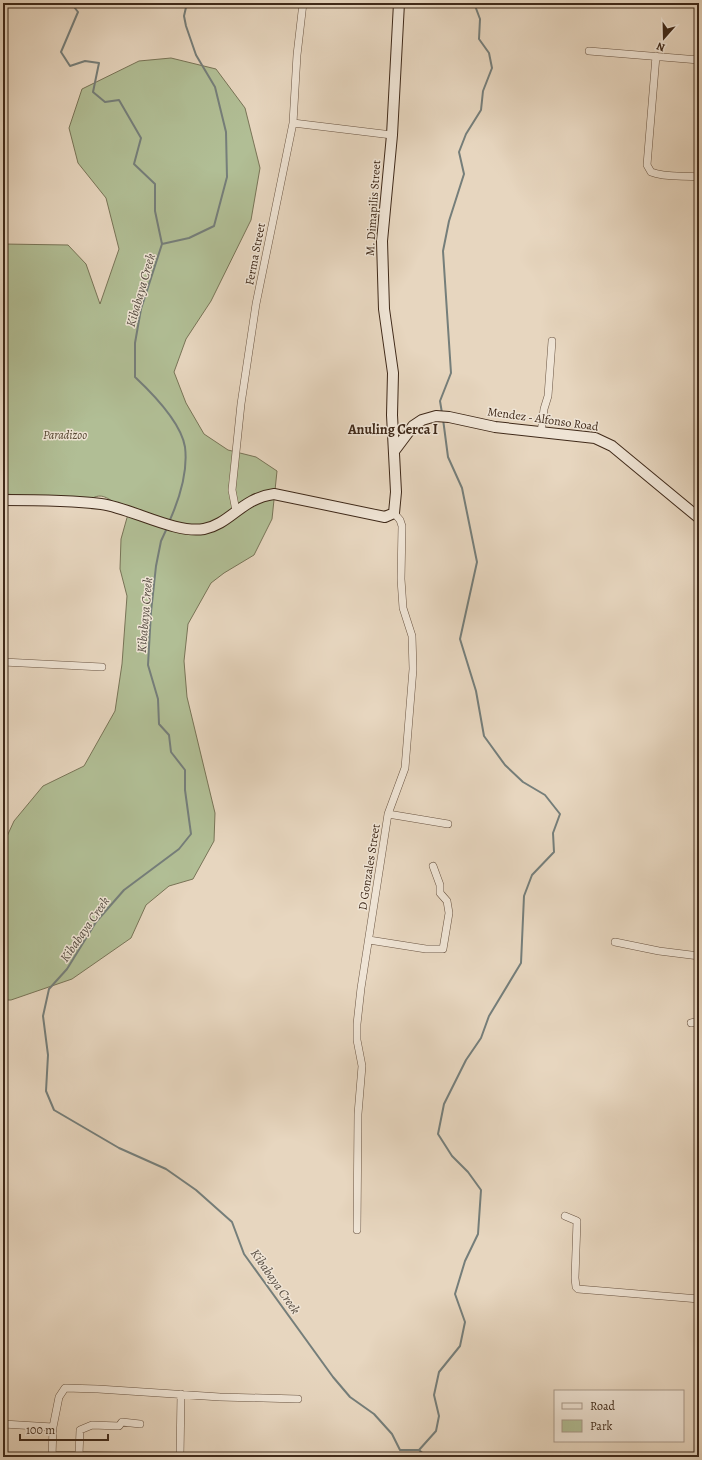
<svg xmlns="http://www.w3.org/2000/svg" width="702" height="1460" font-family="Alegreya,serif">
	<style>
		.green { fill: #b1be95; stroke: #787457 }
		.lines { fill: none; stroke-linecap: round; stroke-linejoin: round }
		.stream { stroke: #757e7a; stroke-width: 2 }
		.street-casing { stroke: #695442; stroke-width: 8 }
		.secondary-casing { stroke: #3f2919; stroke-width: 12 }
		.street { stroke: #efe4d5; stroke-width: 7 }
		.secondary { stroke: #efe4d5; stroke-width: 10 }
		.labels { text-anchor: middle; stroke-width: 3; stroke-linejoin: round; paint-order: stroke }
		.street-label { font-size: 12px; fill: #3f2919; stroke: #efe4d5 }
		.park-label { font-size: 12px; font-style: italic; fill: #564732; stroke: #efe4d5 }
		.water-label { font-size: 13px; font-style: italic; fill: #564c41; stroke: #efe4d5 }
		.quarter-label { font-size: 14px; font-weight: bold; fill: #3f2919; stroke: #efe4d5 }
	</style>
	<rect width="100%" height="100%" fill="#e7d6bf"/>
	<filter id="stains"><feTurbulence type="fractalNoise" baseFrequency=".005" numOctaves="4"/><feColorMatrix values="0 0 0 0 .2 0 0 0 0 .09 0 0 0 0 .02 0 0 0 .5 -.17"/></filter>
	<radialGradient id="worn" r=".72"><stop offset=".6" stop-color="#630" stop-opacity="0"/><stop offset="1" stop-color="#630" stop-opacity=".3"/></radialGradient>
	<!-- green -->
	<path class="green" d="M 171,58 L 216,69 L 245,108 L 260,168 L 251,220 L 211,301 L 186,339 L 174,372 L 186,403 L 204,434 L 228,450 L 256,457 L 277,471 L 272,519 L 254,555 L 224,573 L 211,583 L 188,624 L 184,661 L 187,697 L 215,813 L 214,841 L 193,879 L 169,886 L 146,905 L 131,938 L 72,979 L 11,1000 L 3,1000 L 3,845 L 14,821 L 43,786 L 84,766 L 115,711 L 122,664 L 127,596 L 120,569 L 121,539 L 130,507 C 126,506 121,506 117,504 C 108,499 102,492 91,499 L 3,494 L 3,244 L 68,245 L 86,264 L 100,304 L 119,249 L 106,198 L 78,163 L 69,128 L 82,89 L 139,61 Z"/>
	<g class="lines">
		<!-- stream -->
		<path class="stream" d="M 71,3 L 78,12 L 61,52 L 70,66 L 85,61 L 99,63 L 93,92 L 105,102 L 119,100 L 141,138 L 134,164 L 155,184 L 155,211 L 162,244 L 141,309 L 135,343 L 135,377 C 152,393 181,422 185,447 C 188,471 179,500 169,522
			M 162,244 L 189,238 L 214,226 L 227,177 L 226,132 L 215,87 L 196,55 L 186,26 L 184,16 L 187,3
			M 442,413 L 440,401 L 451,373 L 443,251 L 449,221 L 464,174 L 459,152 L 466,134 L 481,110 L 483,91 L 492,68 L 489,53 L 479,39 L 480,19 L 474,3
			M 167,528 L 161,541 L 156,566 L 151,612 L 148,665 L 158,699 L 159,724 L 169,735 L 171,752 L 185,770 L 185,790 L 191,834 L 179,849 L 124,890 L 96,922 L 67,969 L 49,989 L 43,1016 L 48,1055 L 46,1091 L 54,1110 L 119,1148 L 166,1169 L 196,1190 L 232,1222 L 244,1254 L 333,1377 L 350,1397 L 374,1414 L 392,1434 L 400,1450 L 419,1450 L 427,1457
			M 419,1450 L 436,1431 L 439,1416 L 434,1395 L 439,1372 L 460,1346 L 465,1322 L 455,1294 L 465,1261 L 478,1234 L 481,1190 L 468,1172 L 452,1156 L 438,1134 L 444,1104 L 466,1060 L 481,1038 L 489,1016 L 521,963 L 524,896 L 532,875 L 554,852 L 553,833 L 560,814 L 545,795 L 523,782 L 505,765 L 484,736 L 476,691 L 460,639 L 477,562 L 462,488 L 448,457 L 443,419"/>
		<defs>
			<path id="street" d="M 589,51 L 699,60
				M 656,56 L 647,165 L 651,172 C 665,178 684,175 699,177
				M 293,123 L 392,135
				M 541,433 L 544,409 L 548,396 L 552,341
				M 236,511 L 232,490 L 241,404 L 256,304 L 293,123 L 297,55 L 303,3
				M 3,662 L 102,667
				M 388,814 L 448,824
				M 369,940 L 426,949 L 443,949 L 449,913 L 447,901 L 440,893 L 440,885 L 433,866
				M 615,942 L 659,951 L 699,956
				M 691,1023 L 699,1021
				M 565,1216 L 577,1221 L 575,1278 L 576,1287 L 578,1289 L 699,1299
				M 357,1230 L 358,1114 L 362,1066 L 357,1040 L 357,1024 L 361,988 L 388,814 L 405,768 L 413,669 L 412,636 L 403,608 L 401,579 L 402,526 L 400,520 L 394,513
				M 3,1424 L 53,1427 L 52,1457
				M 53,1427 L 59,1397 L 65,1388 L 98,1389 L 220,1397 L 298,1399
				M 52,1455 L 183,1457
				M 79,1455 L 80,1430 L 92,1425 L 119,1426 L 122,1422 L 140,1424
				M 180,1457 L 181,1394"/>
			<path id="secondary" d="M 395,450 L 413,426 L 422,420 L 436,416 L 449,417 L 495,427 L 595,438 L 612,446 L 699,518
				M 3,500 C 35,500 69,500 101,504 C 131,508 175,534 204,529 C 230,524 242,498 274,494 L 385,517 L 394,513 L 396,492 L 392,415 L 393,373 L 384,309 L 382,241 L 392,135 L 399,3"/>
		</defs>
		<!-- street casing -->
		<use href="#street" class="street-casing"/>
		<!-- secondary casing -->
		<use href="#secondary" class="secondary-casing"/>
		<!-- street -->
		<use href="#street" class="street"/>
		<!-- secondary -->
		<use href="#secondary" class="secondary"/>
	</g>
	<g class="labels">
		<!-- street labels -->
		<g class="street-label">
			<text transform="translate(373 208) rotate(-86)" y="4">M. Dimapilis Street</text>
			<text transform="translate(255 254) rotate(-79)" y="4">Ferma Street</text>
			<text transform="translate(543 419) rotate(8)" y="4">Mendez - Alfonso Road</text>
			<text transform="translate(369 867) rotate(-81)" y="4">D Gonzales Street</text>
		</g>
		<!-- park labels -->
		<g class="park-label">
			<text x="65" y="439">Paradizoo</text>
		</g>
		<!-- water labels -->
		<g class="water-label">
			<text transform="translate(140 290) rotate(-74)" y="5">Kibabaya Creek</text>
			<text transform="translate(144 615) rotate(-85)" y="5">Kibabaya Creek</text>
			<text transform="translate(84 929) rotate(-55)" y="5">Kibabaya Creek</text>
			<text transform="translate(276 1281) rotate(55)" y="5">Kibabaya Creek</text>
		</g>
		<!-- quarter labels -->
		<g class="quarter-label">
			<text x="393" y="434">Anuling Cerca I</text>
		</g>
	</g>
	<!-- margin -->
	<rect width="702" height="1460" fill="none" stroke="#e7d6bf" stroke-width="16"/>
	<rect x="4" y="4" width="694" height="1452" fill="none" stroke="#3f2919" stroke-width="2"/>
	<rect x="8" y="8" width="686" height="1444" fill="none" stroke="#3f2919"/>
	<!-- legend -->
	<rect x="554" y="1390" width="130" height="52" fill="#efe4d5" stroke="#a9998a"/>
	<rect x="562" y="1403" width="20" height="6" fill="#efe4d5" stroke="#a9998a"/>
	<text x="590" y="1410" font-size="12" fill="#3f2919">Road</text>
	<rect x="562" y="1420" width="20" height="12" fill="#b1be95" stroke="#a9998a"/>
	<text x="590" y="1430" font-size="12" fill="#3f2919">Park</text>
	<!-- north arrow -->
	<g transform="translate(664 38) rotate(200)" stroke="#efe4d5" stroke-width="3" paint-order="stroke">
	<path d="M0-3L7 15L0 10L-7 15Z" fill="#3f2919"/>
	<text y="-6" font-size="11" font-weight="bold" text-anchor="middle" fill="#3f2919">N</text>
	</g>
	<!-- scale -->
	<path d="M20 1434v6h88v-6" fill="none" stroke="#3f2919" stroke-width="2"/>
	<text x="26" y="1434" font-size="12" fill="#3f2919" stroke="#efe4d5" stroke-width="3" paint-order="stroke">100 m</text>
	<rect width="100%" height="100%" filter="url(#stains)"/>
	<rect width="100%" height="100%" fill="url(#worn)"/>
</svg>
